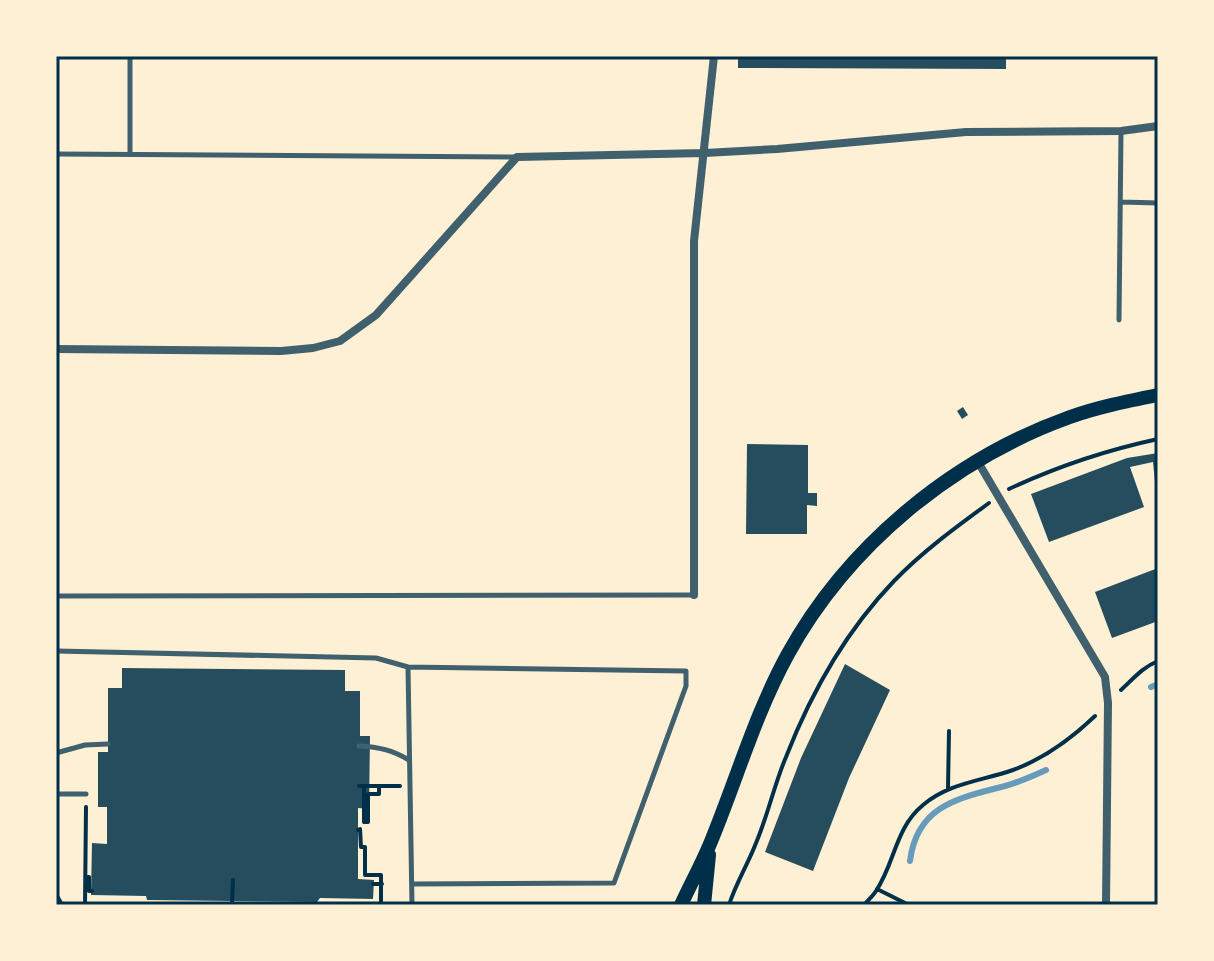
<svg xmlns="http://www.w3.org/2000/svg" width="1214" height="961" font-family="Jost,sans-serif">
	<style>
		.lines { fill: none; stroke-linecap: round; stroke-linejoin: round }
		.stream { stroke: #669bbc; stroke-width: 6 }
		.building { fill: #264d5e }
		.path { stroke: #003049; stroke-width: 4 }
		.service { stroke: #3f606c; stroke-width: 5 }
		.minor { stroke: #3f606c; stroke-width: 8 }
		.primary { stroke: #003049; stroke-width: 14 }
		.neatline { fill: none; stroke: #003049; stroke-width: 3 }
	</style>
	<rect width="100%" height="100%" fill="#fdf0d5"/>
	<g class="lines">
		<!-- stream -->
		<path class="stream" d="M 1151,687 L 1158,684
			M 910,861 C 917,805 959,798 1005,786 C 1019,782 1033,776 1046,770"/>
	</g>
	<!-- building -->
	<path class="building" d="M 738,56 L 1006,56 L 1006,69 L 738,68 Z
		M 963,407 L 968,415 L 962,419 L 957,411 Z
		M 747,444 L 808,445 L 808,493 L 817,493 L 817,506 L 807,505 L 807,534 L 746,534 Z
		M 1158,453 L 1158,492 L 1156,492 L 1153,462 L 1130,467 L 1144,507 L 1049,542 L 1031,494 L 1127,458 Z
		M 1158,568 L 1158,621 L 1112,638 L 1095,592 Z
		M 845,664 L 890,690 L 849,778 L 813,871 L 765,852 L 801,758 Z
		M 122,668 L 345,670 L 345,691 L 360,691 L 360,736 L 370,736 L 369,809 L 358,808 L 358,879 L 374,880 L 373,899 L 320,898 L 317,902 L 233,901 L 147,900 L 146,896 L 91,895 L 92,843 L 107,844 L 107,807 L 98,807 L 98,752 L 108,752 L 108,688 L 122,688 Z"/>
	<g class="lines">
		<!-- path -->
		<path class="path" d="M 1009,489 C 1056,467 1107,450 1158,439
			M 1121,690 C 1133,679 1143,667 1158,661
			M 359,786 L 400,786
			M 364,786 L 364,822 L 368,822 L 368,794 L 379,794 L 379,786
			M 948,789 L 949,731
			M 358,830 L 360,829 L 361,847 L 365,847 L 365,875 L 381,875 L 381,905
			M 85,877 L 89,877 L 89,891 L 92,891
			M 373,884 L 382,884
			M 877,889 L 909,905
			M 56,894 L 62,905
			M 85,905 L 86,807
			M 232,905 L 233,880
			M 729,905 C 736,883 748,864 756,843 C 768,815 774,785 786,757 C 811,693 846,631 894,581 C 922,552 956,527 989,503
			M 864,905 C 868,900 873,896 876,891 C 895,863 895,828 923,805 C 949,783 981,781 1013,770 C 1043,759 1072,738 1095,716"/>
		<!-- service -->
		<path class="service" d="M 56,154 L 516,157
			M 130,154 L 130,56
			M 1121,202 L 1158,203
			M 1119,320 L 1121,131
			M 56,596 L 693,595
			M 56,651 L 376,658 L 408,667 L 412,905
			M 408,667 L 686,671 L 686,686 L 614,883 L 412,884
			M 359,746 C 379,747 392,750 409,760
			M 56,753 L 85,745 L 108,744
			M 56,794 L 86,794"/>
		<!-- minor -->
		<path class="minor" d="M 56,349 L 281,351 L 313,348 L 340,341 L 376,315 L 517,157 L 705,153 L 777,149 L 966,132 L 1121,131 L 1158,126
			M 978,462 L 1105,677 L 1108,703 L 1106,905
			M 694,595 L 694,241 L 714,56"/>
		<!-- primary -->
		<path class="primary" d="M 681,905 C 691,883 703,862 712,839 C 737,778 756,712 788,654 C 848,545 953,459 1070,417 C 1098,407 1128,401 1158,395
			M 704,905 L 709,855"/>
	</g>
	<!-- border -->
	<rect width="1214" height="961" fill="none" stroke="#fdf0d5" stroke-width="116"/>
	<rect x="58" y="58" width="1098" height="845" class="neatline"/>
</svg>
